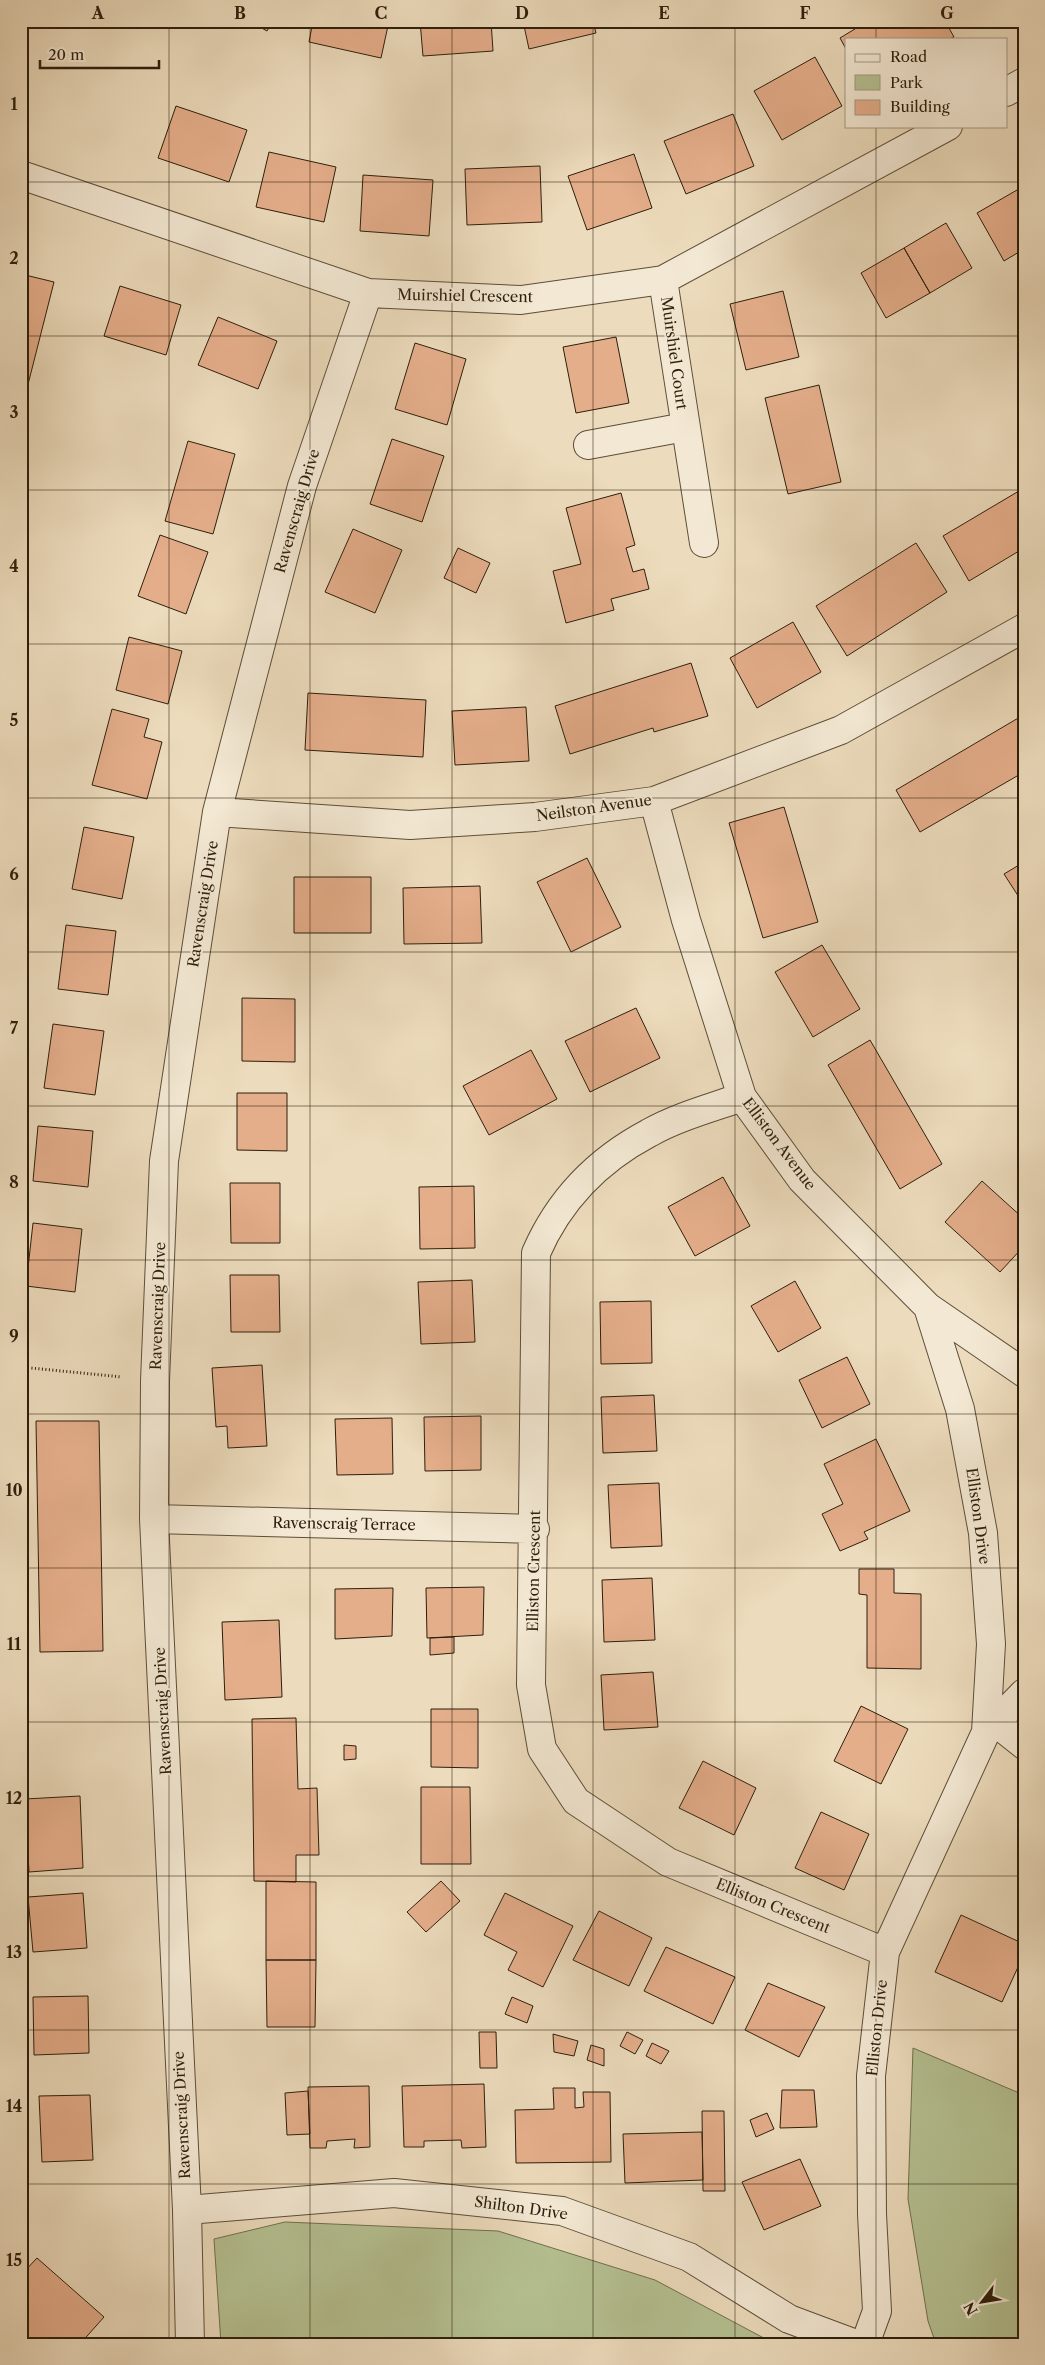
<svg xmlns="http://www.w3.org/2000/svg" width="1045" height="2365" font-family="'Libre Caslon Text',serif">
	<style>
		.green { fill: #b5c192; stroke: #71704f }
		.building { fill: #e5ae8b; stroke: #2d1f0c }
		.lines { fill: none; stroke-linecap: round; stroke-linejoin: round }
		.minor-casing { stroke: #5d4e38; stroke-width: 30 }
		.path { stroke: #2d1f0c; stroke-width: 3; stroke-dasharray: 1 2.5; stroke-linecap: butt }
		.minor { stroke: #f3e8d3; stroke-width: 28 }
		.grid { fill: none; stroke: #2d1f0c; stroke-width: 1; stroke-opacity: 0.55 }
		.labels { text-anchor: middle; stroke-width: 4; stroke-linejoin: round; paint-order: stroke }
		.street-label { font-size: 15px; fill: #2d1f0c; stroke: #f3e8d3 }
		.neatline { fill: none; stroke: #2d1f0c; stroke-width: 2 }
		.grid-label { font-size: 16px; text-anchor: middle; font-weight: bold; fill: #2d1f0c }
	</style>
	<rect width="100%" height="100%" fill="#ecdbbc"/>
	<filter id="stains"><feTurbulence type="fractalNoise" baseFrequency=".004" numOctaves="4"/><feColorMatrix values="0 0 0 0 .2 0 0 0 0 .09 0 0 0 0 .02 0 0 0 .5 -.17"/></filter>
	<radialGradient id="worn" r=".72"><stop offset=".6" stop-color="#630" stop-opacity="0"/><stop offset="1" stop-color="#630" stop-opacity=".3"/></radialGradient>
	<!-- green -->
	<path class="green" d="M 913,2048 L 1024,2095 L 1024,2344 L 936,2344 L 928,2321 L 908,2199 Z
		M 285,2222 L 498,2231 L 655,2280 L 775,2344 L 221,2344 L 214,2239 Z"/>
	<!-- building -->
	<path class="building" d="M 249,21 L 273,21 L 267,31 Z
		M 313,21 L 389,21 L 381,58 L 309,42 Z
		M 420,21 L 491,21 L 493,51 L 423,56 Z
		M 523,21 L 593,21 L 596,33 L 529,49 Z
		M 868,21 L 945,21 L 954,37 L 950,39 L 846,39 L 846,49 L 840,38 Z
		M 815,57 L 842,106 L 782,140 L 754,91 Z
		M 176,106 L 247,130 L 229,182 L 158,158 Z
		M 733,114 L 754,166 L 686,194 L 664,141 Z
		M 269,152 L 336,167 L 324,222 L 256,207 Z
		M 634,154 L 652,208 L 587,230 L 568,176 Z
		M 540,166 L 542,222 L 467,225 L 465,169 Z
		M 363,175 L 433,180 L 429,236 L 360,231 Z
		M 1024,186 L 1024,249 L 1004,261 L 977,213 Z
		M 946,223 L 972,268 L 930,293 L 904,248 Z
		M 904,248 L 930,293 L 886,318 L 861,273 Z
		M 21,274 L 54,282 L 21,412 Z
		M 120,286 L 181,305 L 166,355 L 104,336 Z
		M 783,291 L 799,357 L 746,370 L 730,304 Z
		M 218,317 L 277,341 L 258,389 L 198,365 Z
		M 616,337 L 629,403 L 576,413 L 563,347 Z
		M 415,343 L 466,359 L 447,425 L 395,409 Z
		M 819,385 L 841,482 L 788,494 L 765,398 Z
		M 392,439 L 444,456 L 422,522 L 370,504 Z
		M 188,441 L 235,454 L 213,534 L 165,521 Z
		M 1024,488 L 1024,548 L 969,581 L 943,536 Z
		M 621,493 L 635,545 L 626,548 L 633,572 L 644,569 L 649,589 L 611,599 L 614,610 L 566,623 L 553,571 L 581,564 L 566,508 Z
		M 353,529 L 402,550 L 375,613 L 325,592 Z
		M 160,535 L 208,552 L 186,614 L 138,596 Z
		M 916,543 L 947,592 L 847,656 L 816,606 Z
		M 458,548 L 490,563 L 476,593 L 444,578 Z
		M 793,622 L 821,672 L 757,708 L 730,658 Z
		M 129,637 L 182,651 L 168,704 L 116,690 Z
		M 691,663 L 708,716 L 654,732 L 653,728 L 570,754 L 555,706 Z
		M 308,693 L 426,700 L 423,757 L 305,750 Z
		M 526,707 L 529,761 L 455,765 L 452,711 Z
		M 112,709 L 149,719 L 144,737 L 162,742 L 147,799 L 92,785 Z
		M 1020,717 L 1024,724 L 1024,772 L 920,832 L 896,790 Z
		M 784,807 L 818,922 L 763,938 L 729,823 Z
		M 84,827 L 134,837 L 122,899 L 72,889 Z
		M 587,858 L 621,927 L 571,952 L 537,882 Z
		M 1024,862 L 1024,905 L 1004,874 Z
		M 294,877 L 371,877 L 371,933 L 294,933 Z
		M 480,886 L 482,943 L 404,944 L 403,888 Z
		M 66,925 L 116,931 L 108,995 L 58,989 Z
		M 822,945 L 860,1009 L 813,1037 L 775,972 Z
		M 242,998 L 295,999 L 295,1062 L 242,1061 Z
		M 636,1008 L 660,1058 L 590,1092 L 565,1041 Z
		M 53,1024 L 104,1031 L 95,1095 L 44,1088 Z
		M 870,1040 L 942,1164 L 900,1189 L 828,1065 Z
		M 531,1050 L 557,1099 L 489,1135 L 463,1086 Z
		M 237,1093 L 287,1093 L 287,1151 L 237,1150 Z
		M 38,1126 L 93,1131 L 88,1187 L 33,1181 Z
		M 723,1177 L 750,1226 L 695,1256 L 668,1207 Z
		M 982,1181 L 1024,1219 L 1024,1246 L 1000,1272 L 945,1222 Z
		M 230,1183 L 280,1183 L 280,1243 L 231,1243 Z
		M 474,1186 L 475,1248 L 420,1249 L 419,1187 Z
		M 33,1223 L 82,1229 L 75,1292 L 26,1286 Z
		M 230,1275 L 279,1275 L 280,1332 L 231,1332 Z
		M 472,1280 L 475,1342 L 421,1344 L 418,1282 Z
		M 795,1281 L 821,1328 L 778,1352 L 751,1306 Z
		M 651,1301 L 652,1363 L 601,1364 L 600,1302 Z
		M 847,1357 L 870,1404 L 822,1428 L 799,1380 Z
		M 262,1365 L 267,1446 L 228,1448 L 227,1426 L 216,1427 L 212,1368 Z
		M 654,1395 L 657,1451 L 603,1453 L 601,1397 Z
		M 481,1416 L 481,1470 L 425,1471 L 424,1417 Z
		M 392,1418 L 393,1474 L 337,1475 L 335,1419 Z
		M 36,1421 L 99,1421 L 103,1651 L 40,1652 Z
		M 876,1439 L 910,1511 L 864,1532 L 868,1539 L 840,1551 L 822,1514 L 843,1504 L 824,1464 Z
		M 659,1483 L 662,1546 L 611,1548 L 608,1485 Z
		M 859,1569 L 894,1569 L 894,1593 L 921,1594 L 921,1669 L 867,1668 L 867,1595 L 859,1594 Z
		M 652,1578 L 655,1640 L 604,1642 L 602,1580 Z
		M 484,1587 L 483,1635 L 427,1638 L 426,1588 Z
		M 393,1588 L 392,1636 L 335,1639 L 335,1589 Z
		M 279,1620 L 282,1697 L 225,1700 L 222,1622 Z
		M 454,1637 L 454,1653 L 430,1655 L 430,1638 Z
		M 653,1672 L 658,1727 L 604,1730 L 601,1675 Z
		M 861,1706 L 908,1729 L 881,1784 L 834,1761 Z
		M 431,1709 L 478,1709 L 478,1768 L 431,1767 Z
		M 296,1718 L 298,1789 L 317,1788 L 319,1855 L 296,1855 L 296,1882 L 254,1881 L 252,1719 Z
		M 344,1745 L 356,1746 L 356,1759 L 344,1760 Z
		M 703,1761 L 756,1788 L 734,1835 L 679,1808 Z
		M 421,1787 L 470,1787 L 471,1864 L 421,1864 Z
		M 80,1796 L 83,1868 L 29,1872 L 25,1799 Z
		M 821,1812 L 869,1834 L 844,1890 L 795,1868 Z
		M 266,1881 L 316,1882 L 316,1960 L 266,1960 Z
		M 441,1881 L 460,1901 L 426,1932 L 407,1912 Z
		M 83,1893 L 87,1948 L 33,1952 L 28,1897 Z
		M 505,1893 L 573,1926 L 543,1987 L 508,1970 L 517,1952 L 484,1935 Z
		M 599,1911 L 652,1938 L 629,1986 L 573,1960 Z
		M 961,1915 L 1024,1944 L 1024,1954 L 1002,2002 L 935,1972 Z
		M 666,1947 L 735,1977 L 713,2024 L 644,1991 Z
		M 266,1960 L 316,1960 L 315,2027 L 267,2027 Z
		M 768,1983 L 825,2007 L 799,2057 L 745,2030 Z
		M 88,1996 L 89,2053 L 34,2055 L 33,1997 Z
		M 512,1997 L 533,2006 L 527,2023 L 505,2014 Z
		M 479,2032 L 496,2032 L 497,2068 L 480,2068 Z
		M 627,2032 L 643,2040 L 635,2054 L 620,2046 Z
		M 553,2034 L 578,2041 L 574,2056 L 554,2052 Z
		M 652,2043 L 669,2051 L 661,2064 L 646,2056 Z
		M 591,2045 L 604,2049 L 604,2066 L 587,2060 Z
		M 484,2084 L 486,2147 L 462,2148 L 461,2140 L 424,2141 L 424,2147 L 404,2147 L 402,2086 Z
		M 369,2086 L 370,2147 L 354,2148 L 355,2139 L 327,2141 L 326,2148 L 310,2148 L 308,2087 Z
		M 553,2088 L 575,2088 L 575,2108 L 584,2107 L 583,2092 L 610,2092 L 611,2162 L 516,2163 L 515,2110 L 554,2109 Z
		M 782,2090 L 814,2090 L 817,2127 L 780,2128 Z
		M 308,2091 L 310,2134 L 287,2135 L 285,2093 Z
		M 90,2095 L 93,2160 L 42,2162 L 39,2096 Z
		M 702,2111 L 724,2111 L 725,2191 L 703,2191 Z
		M 767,2113 L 774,2129 L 756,2137 L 750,2120 Z
		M 702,2132 L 703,2180 L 625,2183 L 623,2134 Z
		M 800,2159 L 821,2206 L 764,2230 L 742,2182 Z
		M 37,2258 L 104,2317 L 80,2344 L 25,2344 L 21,2340 L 21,2275 Z"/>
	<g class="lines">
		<defs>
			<path id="minor" d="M 1006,92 L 1024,82
				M 21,175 L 368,293 L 521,300 L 663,280 L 948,126
				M 663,280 L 704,543
				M 588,445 L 685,427
				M 654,801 L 686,920 L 742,1097 L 802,1180 L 928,1307 L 1024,1373
				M 217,812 L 410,825 L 535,817 L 654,801 L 841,730 L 1024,628
				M 742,1097 C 711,1108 677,1117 649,1133 C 598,1160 559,1200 536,1253 L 531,1685 L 542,1749 L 576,1801 L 668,1862 L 885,1952
				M 928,1307 L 960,1409 L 983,1533 L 991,1644 L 986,1732
				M 154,1519 L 535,1529
				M 995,1722 L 1024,1745
				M 187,2210 L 394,2193 L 562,2211 L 689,2257 L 789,2319 L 856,2344
				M 190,2344 L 187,2210 L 154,1519 L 155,1381 L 164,1161 L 217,812 L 302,486 L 368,293
				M 865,2344 L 877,2311 L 872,2214 L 871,2076 L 885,1952 L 986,1732 L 1024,1693"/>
		</defs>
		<!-- minor casing -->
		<use href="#minor" class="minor-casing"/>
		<!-- path -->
		<path class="path" d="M 21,1367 L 122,1377"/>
		<!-- minor -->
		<use href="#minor" class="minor"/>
	</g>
	<!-- grid -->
	<path class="grid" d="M 169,21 L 169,2344M 310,21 L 310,2344M 452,21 L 452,2344M 593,21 L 593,2344M 735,21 L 735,2344M 876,21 L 876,39M 876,126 L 876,2344M 21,182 L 1024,182M 21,336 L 1024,336M 21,490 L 1024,490M 21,644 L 1024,644M 21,798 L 1024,798M 21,952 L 1024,952M 21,1106 L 1024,1106M 21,1260 L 1024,1260M 21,1414 L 1024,1414M 21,1568 L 1024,1568M 21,1722 L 1024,1722M 21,1876 L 1024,1876M 21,2030 L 1024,2030M 21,2184 L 1024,2184"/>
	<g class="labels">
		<!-- street labels -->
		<g class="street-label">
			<text transform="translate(465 296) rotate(1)" y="5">Muirshiel Crescent</text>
			<text transform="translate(674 353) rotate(82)" y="5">Muirshiel Court</text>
			<text transform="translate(297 511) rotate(-74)" y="5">Ravenscraig Drive</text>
			<text transform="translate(594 808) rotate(-8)" y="5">Neilston Avenue</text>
			<text transform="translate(203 904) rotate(-81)" y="5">Ravenscraig Drive</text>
			<text transform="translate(779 1144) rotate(53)" y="5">Elliston Avenue</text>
			<text transform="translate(158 1306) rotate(-88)" y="5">Ravenscraig Drive</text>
			<text transform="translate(978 1516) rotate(82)" y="5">Elliston Drive</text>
			<text transform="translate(344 1524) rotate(1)" y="5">Ravenscraig Terrace</text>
			<text transform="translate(534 1571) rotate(-89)" y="5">Elliston Crescent</text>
			<text transform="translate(163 1711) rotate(-93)" y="5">Ravenscraig Drive</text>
			<text transform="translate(773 1906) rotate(22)" y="5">Elliston Crescent</text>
			<text transform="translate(877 2028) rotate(-84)" y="5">Elliston Drive</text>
			<text transform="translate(182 2115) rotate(-93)" y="5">Ravenscraig Drive</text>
			<text transform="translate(521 2208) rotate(8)" y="5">Shilton Drive</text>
		</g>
	</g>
	<!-- margin -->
	<rect width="1045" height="2365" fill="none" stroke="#ecdbbc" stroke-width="55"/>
	<!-- legend -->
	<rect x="845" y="38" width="162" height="90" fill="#f3e8d3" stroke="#a49883"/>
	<rect x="855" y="54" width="25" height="8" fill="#f3e8d3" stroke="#a49883"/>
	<text x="890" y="62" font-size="15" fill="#2d1f0c">Road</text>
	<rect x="855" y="75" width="25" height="15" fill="#b5c192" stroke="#a49883"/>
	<text x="890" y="88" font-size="15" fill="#2d1f0c">Park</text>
	<rect x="855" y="100" width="25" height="15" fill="#e5ae8b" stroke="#a49883"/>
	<text x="890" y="112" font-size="15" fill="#2d1f0c">Building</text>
	<!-- north arrow -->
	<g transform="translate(982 2302) rotate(239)" stroke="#f3e8d3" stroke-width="4" paint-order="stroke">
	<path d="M0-4L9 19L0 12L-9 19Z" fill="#2d1f0c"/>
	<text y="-8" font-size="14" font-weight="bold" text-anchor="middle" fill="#2d1f0c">N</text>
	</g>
	<!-- scale -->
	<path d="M40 60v8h119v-8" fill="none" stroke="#2d1f0c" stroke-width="2.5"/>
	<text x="48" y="60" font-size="15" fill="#2d1f0c" stroke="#f3e8d3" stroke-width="4" paint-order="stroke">20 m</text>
	<rect x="28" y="28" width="990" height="2310" class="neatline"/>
	<g class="grid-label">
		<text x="98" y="19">A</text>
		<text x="240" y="19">B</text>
		<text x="381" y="19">C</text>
		<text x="522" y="19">D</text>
		<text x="664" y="19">E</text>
		<text x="805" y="19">F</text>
		<text x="947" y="19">G</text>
		<text x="14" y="110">1</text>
		<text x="14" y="264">2</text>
		<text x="14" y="418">3</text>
		<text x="14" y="572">4</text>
		<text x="14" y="726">5</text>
		<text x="14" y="880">6</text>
		<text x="14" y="1034">7</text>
		<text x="14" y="1188">8</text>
		<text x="14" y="1342">9</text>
		<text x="14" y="1496">10</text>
		<text x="14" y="1650">11</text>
		<text x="14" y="1804">12</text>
		<text x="14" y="1958">13</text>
		<text x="14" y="2112">14</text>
		<text x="14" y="2266">15</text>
	</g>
	<rect width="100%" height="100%" filter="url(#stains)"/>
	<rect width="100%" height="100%" fill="url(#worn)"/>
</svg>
